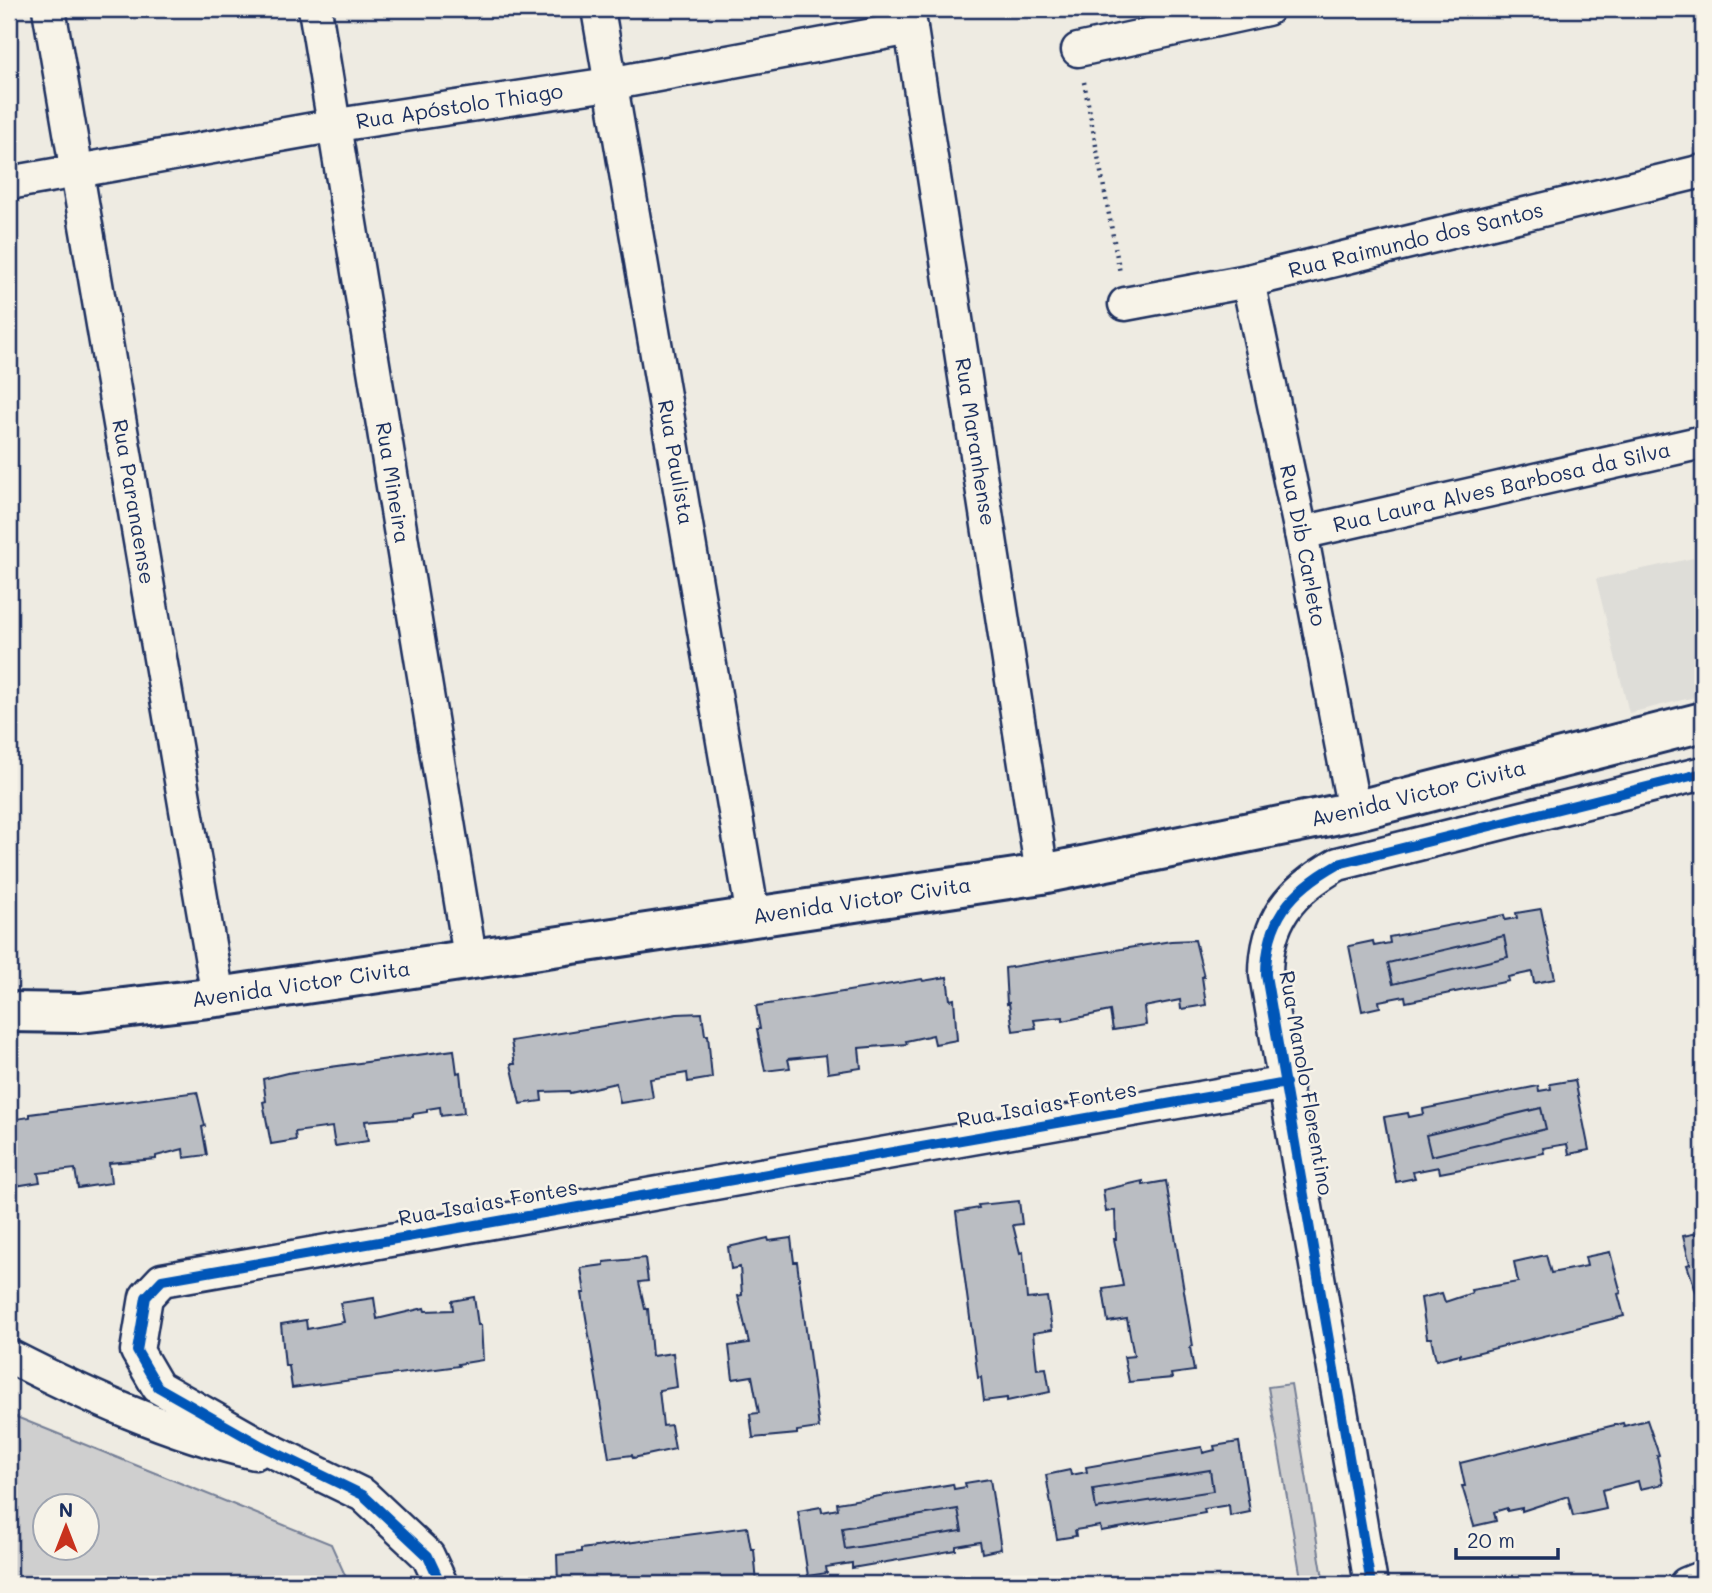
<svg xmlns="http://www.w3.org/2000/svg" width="1712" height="1593" font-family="Mali,sans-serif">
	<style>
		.built { fill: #deddd8 }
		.green { fill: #cfcfcf; stroke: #757f96; stroke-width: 2; fill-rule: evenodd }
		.building { fill: #babdc2; stroke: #1b2f5e; stroke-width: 2 }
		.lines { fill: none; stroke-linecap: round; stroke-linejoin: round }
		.minor-casing { stroke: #1b2f5e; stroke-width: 37 }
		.secondary-casing { stroke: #1b2f5e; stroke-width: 44 }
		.path { stroke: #1b2f5e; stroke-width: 4.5; stroke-dasharray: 2 5; stroke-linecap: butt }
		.minor { stroke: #f7f3e8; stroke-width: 32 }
		.secondary { stroke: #f7f3e8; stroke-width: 38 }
		.cycleway-casing { stroke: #f7f3e8; stroke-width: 15 }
		.cycleway { stroke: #0057b8; stroke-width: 10 }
		.labels { text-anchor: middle; stroke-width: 5; stroke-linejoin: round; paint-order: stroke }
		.street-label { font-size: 21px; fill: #1b2f5e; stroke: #f7f3e8 }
	</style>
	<rect width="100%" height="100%" fill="#eeebe2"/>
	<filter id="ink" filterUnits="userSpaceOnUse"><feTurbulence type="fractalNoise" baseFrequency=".0143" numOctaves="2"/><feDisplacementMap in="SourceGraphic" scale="14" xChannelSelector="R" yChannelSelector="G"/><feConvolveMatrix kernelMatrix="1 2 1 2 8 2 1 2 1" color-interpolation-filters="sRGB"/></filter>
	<g filter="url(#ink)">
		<!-- built -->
		<path class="built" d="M 1703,556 L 1703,695 L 1629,713 L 1596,579 Z"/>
		<!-- green -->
		<path class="green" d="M 1291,1384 L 1324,1584 L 1302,1584 L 1268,1387 Z
			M 9,1414 L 331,1544 L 349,1584 L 9,1584 ZM 46,1506 L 88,1506 L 88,1548 L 46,1548 Z"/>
		<!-- building -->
		<path class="building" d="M 1541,909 L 1555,979 L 1534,983 L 1532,972 L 1508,977 L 1509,981 L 1406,1002 L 1405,996 L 1379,1001 L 1380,1007 L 1362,1011 L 1349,946 L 1373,941 L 1374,946 L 1390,943 L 1389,937 L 1504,915 L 1505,920 L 1517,918 L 1516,913 Z
			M 1504,936 L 1508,957 L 1393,984 L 1388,963 Z
			M 1195,940 L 1204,977 L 1202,977 L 1206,1005 L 1181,1009 L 1180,1000 L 1144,1007 L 1146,1025 L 1113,1030 L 1110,1011 L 1063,1021 L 1063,1017 L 1034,1020 L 1036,1028 L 1013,1031 L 1009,1003 L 1007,1004 L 1005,968 L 1171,941 Z
			M 947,977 L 950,1000 L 954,999 L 957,1040 L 935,1044 L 933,1035 L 906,1041 L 907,1044 L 859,1048 L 861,1068 L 828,1073 L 826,1055 L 788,1059 L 790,1068 L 765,1071 L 757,1029 L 760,1029 L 756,1006 L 922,979 L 923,981 Z
			M 702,1013 L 705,1035 L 708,1035 L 712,1078 L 688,1082 L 687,1073 L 650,1079 L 653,1098 L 620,1103 L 616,1083 L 570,1093 L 569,1091 L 541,1092 L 542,1101 L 520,1104 L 511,1064 L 515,1064 L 511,1041 L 677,1014 Z
			M 454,1050 L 457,1073 L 460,1072 L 464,1113 L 441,1116 L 440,1107 L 427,1109 L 427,1112 L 413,1114 L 413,1117 L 365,1121 L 368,1141 L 335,1146 L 332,1127 L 295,1132 L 296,1140 L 271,1144 L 263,1102 L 266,1101 L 263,1079 L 287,1073 Z
			M 1575,1080 L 1589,1150 L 1569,1154 L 1567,1144 L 1543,1148 L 1544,1153 L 1440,1173 L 1439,1167 L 1413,1172 L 1415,1178 L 1396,1182 L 1384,1117 L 1408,1113 L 1409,1117 L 1424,1114 L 1423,1109 L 1538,1086 L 1539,1091 L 1551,1089 L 1550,1084 Z
			M 197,1092 L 205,1126 L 202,1127 L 207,1155 L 184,1158 L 183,1149 L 156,1156 L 156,1159 L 109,1163 L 111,1183 L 78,1188 L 75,1169 L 38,1173 L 40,1182 L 15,1186 L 9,1158 L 9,1120 L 30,1117 L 30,1114 Z
			M 1541,1108 L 1546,1129 L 1431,1156 L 1426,1135 Z
			M 1143,1181 L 1143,1185 L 1166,1181 L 1193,1346 L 1190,1347 L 1194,1371 L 1171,1374 L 1172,1378 L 1129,1382 L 1124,1357 L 1134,1356 L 1127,1319 L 1108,1322 L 1103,1289 L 1123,1286 L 1114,1239 L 1116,1239 L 1115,1210 L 1106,1212 L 1103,1190 Z
			M 1019,1201 L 1022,1224 L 1013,1225 L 1020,1253 L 1023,1252 L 1027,1299 L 1047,1297 L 1052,1330 L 1033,1333 L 1037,1369 L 1046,1368 L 1050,1392 L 1007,1401 L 1007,1398 L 984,1401 L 981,1377 L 978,1378 L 956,1212 L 979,1208 L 978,1205 Z
			M 1703,1232 L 1703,1299 L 1699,1300 L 1687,1265 L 1690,1264 L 1683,1236 Z
			M 768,1238 L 769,1241 L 791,1238 L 794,1262 L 797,1262 L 819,1428 L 797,1431 L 797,1434 L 753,1438 L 750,1414 L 759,1413 L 752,1376 L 733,1379 L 729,1346 L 749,1343 L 738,1296 L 742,1295 L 740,1267 L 731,1269 L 728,1247 Z
			M 1610,1252 L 1621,1293 L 1618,1294 L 1624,1316 L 1460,1357 L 1460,1354 L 1436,1360 L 1431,1338 L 1427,1338 L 1421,1298 L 1442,1293 L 1445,1302 L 1472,1293 L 1471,1290 L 1518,1282 L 1514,1262 L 1546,1255 L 1551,1273 L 1587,1266 L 1585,1257 Z
			M 645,1258 L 648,1281 L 639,1282 L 645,1309 L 648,1309 L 652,1356 L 673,1353 L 677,1387 L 659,1390 L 663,1426 L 671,1425 L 675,1449 L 633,1458 L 632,1455 L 609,1458 L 582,1293 L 585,1293 L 581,1268 L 604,1265 L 604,1262 Z
			M 474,1297 L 478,1325 L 481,1325 L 483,1360 L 458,1364 L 459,1366 L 292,1388 L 289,1366 L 285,1366 L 281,1324 L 306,1320 L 307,1329 L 344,1322 L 340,1303 L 374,1298 L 377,1319 L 424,1308 L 425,1311 L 453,1310 L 452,1301 Z
			M 1647,1420 L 1659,1455 L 1657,1456 L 1663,1484 L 1640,1489 L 1638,1481 L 1602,1490 L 1606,1509 L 1573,1516 L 1568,1496 L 1522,1511 L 1522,1508 L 1507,1511 L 1507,1508 L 1494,1512 L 1496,1521 L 1474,1526 L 1462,1486 L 1465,1486 L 1460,1463 L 1623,1423 L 1624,1426 Z
			M 1239,1442 L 1250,1512 L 1230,1516 L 1229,1505 L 1204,1509 L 1205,1513 L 1101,1531 L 1100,1526 L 1075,1530 L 1076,1536 L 1057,1539 L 1046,1475 L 1070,1470 L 1071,1475 L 1087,1472 L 1086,1467 L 1202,1447 L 1203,1453 L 1215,1450 L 1214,1446 Z
			M 1210,1470 L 1213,1491 L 1096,1509 L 1093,1489 Z
			M 990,1479 L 1001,1549 L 982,1553 L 980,1542 L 956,1546 L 956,1550 L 852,1568 L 852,1563 L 826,1567 L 827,1573 L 808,1576 L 798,1511 L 821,1507 L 822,1512 L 838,1509 L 837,1503 L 953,1484 L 954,1489 L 966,1487 L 965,1483 Z
			M 958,1509 L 962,1531 L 845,1549 L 842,1528 Z
			M 747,1527 L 751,1549 L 754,1549 L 757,1584 L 558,1584 L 557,1555 L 581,1552 L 581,1549 Z"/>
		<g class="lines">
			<defs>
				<g id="minor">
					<path id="s1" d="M 49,9 L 218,997"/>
					<path id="s2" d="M 315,9 L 470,957"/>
					<path id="s3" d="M 598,9 L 753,917"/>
					<path id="s4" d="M 908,9 L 1042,874"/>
					<path d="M 1078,50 L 1267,9"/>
					<path id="s5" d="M 9,183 L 337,125 L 609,84 L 911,28"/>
					<path id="s6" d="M 1248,281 L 1301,533 L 1354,811"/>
					<path id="s7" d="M 1125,304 L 1248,281 L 1703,171"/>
					<path id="s8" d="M 1301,533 L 1703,442"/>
					<path d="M 9,1356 C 87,1396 169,1433 255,1453"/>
					<path d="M 441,1584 L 428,1556 L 363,1495 L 262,1446 L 158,1387 L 137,1351 L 146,1297 L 162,1280 L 1286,1083"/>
					<path d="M 1371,1584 L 1266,975 C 1266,920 1290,891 1338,864 L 1703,773"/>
					<path d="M 1686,1584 L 1703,1577"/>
				</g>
				<g id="secondary">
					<path id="s9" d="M 9,1012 L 80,1013 L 218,997 L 1042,874 L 1354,811 L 1703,722"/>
				</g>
			</defs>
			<!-- minor casing -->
			<use href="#minor" class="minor-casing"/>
			<!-- secondary casing -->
			<use href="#secondary" class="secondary-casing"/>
			<!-- path -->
			<path class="path" d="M 1084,82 L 1120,273"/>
			<!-- minor -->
			<use href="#minor" class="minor"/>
			<!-- secondary -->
			<use href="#secondary" class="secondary"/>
			<defs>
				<path id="cycleway" d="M 441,1584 L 428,1556 L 363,1495 L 262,1446 L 158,1387 L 137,1351 L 146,1297 L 162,1280 L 1286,1083
					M 1371,1584 L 1266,975 C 1266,920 1290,891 1338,864 L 1703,773"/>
			</defs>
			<!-- cycleway casing -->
			<use href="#cycleway" class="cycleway-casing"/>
			<!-- cycleway -->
			<use href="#cycleway" class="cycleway"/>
		</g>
	</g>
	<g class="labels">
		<!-- street labels -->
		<g class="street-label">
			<text dy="7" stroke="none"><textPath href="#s5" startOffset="457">Rua Apóstolo Thiago</textPath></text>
			<text dy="7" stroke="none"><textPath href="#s7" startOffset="298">Rua Raimundo dos Santos</textPath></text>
			<text dy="7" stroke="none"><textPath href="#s4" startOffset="438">Rua Maranhense</textPath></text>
			<text dy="7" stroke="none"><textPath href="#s3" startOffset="460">Rua Paulista</textPath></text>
			<text dy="7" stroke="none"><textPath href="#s2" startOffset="480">Rua Mineira</textPath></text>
			<text dy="7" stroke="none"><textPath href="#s8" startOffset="206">Rua Laura Alves Barbosa da Silva</textPath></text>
			<text dy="7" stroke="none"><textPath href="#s1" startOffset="500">Rua Paranaense</textPath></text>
			<text dy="7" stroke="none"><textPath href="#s6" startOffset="270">Rua Dib Carleto</textPath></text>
			<text dy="7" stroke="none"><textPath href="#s9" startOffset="1428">Avenida Victor Civita</textPath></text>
			<text dy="7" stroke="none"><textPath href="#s9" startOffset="861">Avenida Victor Civita</textPath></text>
			<text dy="7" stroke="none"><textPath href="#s9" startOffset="294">Avenida Victor Civita</textPath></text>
			<text transform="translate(1306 1083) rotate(80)" y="7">Rua Manolo Florentino</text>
			<text transform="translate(1047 1105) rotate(-10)" y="7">Rua Isaias Fontes</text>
			<text transform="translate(488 1203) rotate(-10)" y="7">Rua Isaias Fontes</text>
		</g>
	</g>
	<!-- margin -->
	<rect width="1712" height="1593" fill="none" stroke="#f7f3e8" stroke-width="35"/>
	<rect x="18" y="18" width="1677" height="1558" fill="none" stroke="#1b2f5e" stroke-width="2.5" filter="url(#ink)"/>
	<!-- north arrow -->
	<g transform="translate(66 1527)"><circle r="33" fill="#f7f3e8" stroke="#9fa5b1" stroke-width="2"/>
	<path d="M0-5L12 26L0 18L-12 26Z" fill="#c8321e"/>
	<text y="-10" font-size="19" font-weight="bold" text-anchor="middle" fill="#1b2f5e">N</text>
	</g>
	<!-- scale -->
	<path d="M1456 1548v10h102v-10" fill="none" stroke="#1b2f5e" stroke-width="3.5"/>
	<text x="1467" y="1548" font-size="21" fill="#1b2f5e" stroke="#f7f3e8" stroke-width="5" paint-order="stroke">20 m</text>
</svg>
